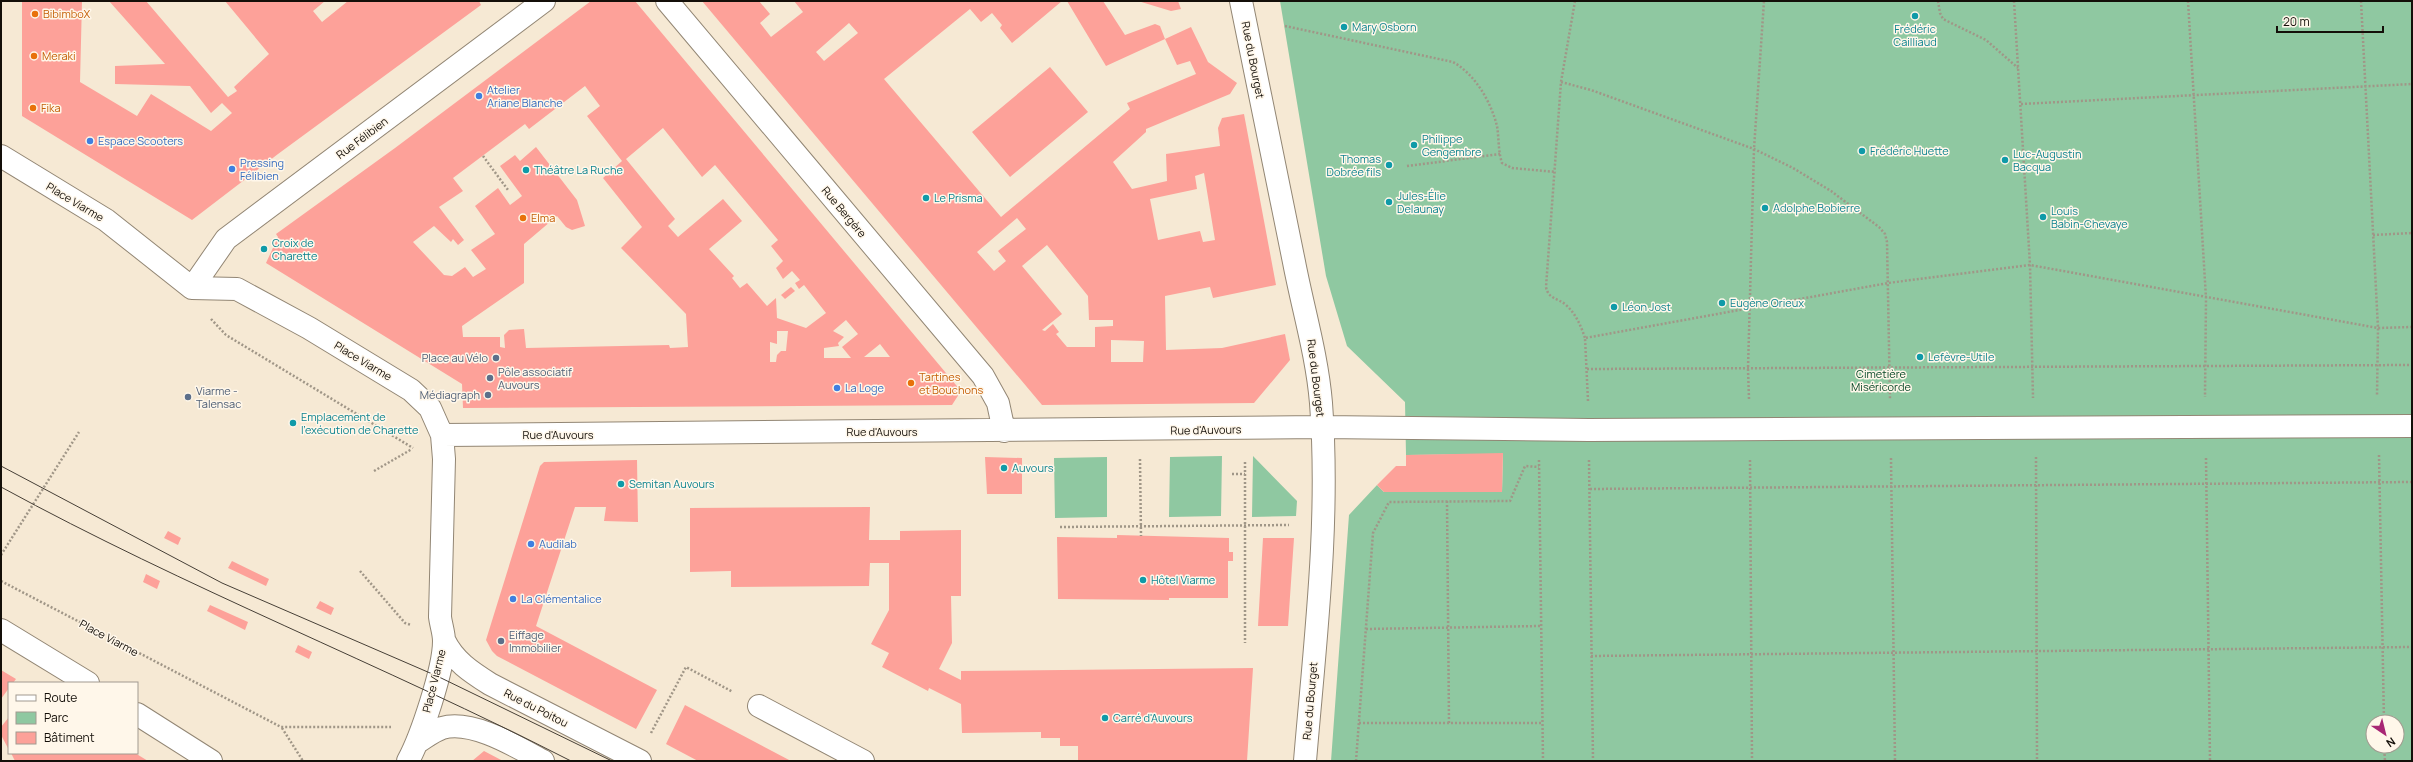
<svg xmlns="http://www.w3.org/2000/svg" width="2413" height="762" font-family="Manrope,sans-serif">
	<style>
		.green { fill: #8fc8a1; fill-rule: evenodd }
		.building { fill: #fda199; fill-rule: evenodd }
		.lines { fill: none; stroke-linecap: round; stroke-linejoin: round }
		.minor-casing { stroke: #928674; stroke-width: 24 }
		.path { stroke: #a09687; stroke-width: 2.5; stroke-dasharray: 2 2; stroke-linecap: butt }
		.minor { stroke: #fff; stroke-width: 22 }
		.tram { stroke: #463f36; stroke-width: 1 }
		.food-dot { fill: #e8710a; stroke: #fff7ea; stroke-width: 1.5 }
		.culture-dot { fill: #0f9aa8; stroke: #fff7ea; stroke-width: 1.5 }
		.shop-dot { fill: #3f7fe0; stroke: #fff7ea; stroke-width: 1.5 }
		.service-dot { fill: #5c6f8a; stroke: #fff7ea; stroke-width: 1.5 }
		.labels { text-anchor: middle; stroke-width: 3; stroke-linejoin: round; paint-order: stroke }
		.food-label { font-size: 11px; fill: #c56008; stroke: #fff7ea; text-anchor: start }
		.culture-label { font-size: 11px; fill: #0d838f; stroke: #fff7ea; text-anchor: start }
		.street-label { font-size: 11px; fill: #140f09; stroke: #fff7ea }
		.shop-label { font-size: 11px; fill: #366cbe; stroke: #fff7ea; text-anchor: start }
		.service-label { font-size: 11px; fill: #4e5e75; stroke: #fff7ea; text-anchor: start }
		.park-label { font-size: 11px; fill: #054725; stroke: #fff7ea }
	</style>
	<rect width="100%" height="100%" fill="#f6e9d4"/>
	<!-- green -->
	<path class="green" d="M 1280,1 L 2412,1 L 2412,761 L 1331,761 L 1349,515 L 1377,485 L 1384,492 L 1502,492 L 1503,454 L 1406,455 L 1405,402 L 1347,346 L 1326,276 ZM 2373,722 L 2397,722 L 2397,746 L 2373,746 Z
		M 1222,456 L 1221,516 L 1169,517 L 1170,457 Z
		M 1253,456 L 1297,501 L 1296,516 L 1252,517 Z
		M 1107,457 L 1107,517 L 1055,518 L 1054,458 Z"/>
	<!-- building -->
	<path class="building" d="M 22,1 L 82,1 L 80,82 L 137,116 L 151,94 L 211,131 L 232,113 L 222,103 L 211,113 L 190,86 L 115,84 L 115,66 L 165,64 L 109,1 L 146,1 L 228,97 L 237,91 L 234,87 L 269,54 L 225,1 L 325,1 L 313,11 L 322,22 L 348,1 L 479,1 L 481,5 L 278,154 L 192,220 L 22,116 Z
		M 591,1 L 635,1 L 961,391 L 952,405 L 463,408 L 462,384 L 266,263 L 278,237 L 276,234 L 395,148 ZM 585,86 L 600,106 L 587,116 L 622,161 L 603,178 L 642,227 L 621,248 L 686,314 L 688,347 L 670,348 L 669,345 L 526,348 L 524,329 L 509,330 L 504,335 L 505,348 L 500,347 L 500,337 L 463,337 L 462,326 L 524,283 L 524,244 L 557,216 L 566,227 L 572,230 L 585,226 L 577,200 L 536,147 L 520,161 L 515,155 L 500,166 L 522,196 L 510,205 L 498,188 L 475,206 L 495,234 L 471,250 L 486,269 L 473,277 L 465,267 L 452,276 L 444,275 L 413,242 L 434,226 L 451,242 L 453,239 L 458,245 L 464,240 L 439,207 L 463,191 L 453,178 L 525,124 L 529,129 ZM 663,128 L 702,177 L 715,165 L 778,240 L 771,246 L 783,261 L 776,268 L 783,279 L 792,271 L 800,280 L 795,283 L 799,289 L 804,285 L 826,313 L 806,328 L 777,318 L 776,298 L 767,306 L 747,283 L 740,288 L 732,278 L 734,276 L 709,249 L 742,221 L 723,199 L 678,237 L 668,226 L 675,219 L 626,159 ZM 846,320 L 858,334 L 842,347 L 851,358 L 824,358 L 824,348 L 839,346 L 838,343 L 844,337 L 833,331 ZM 777,331 L 788,331 L 786,351 L 781,351 L 777,355 L 776,362 L 770,362 L 770,342 L 777,344 ZM 880,344 L 890,357 L 864,357 Z
		M 702,1 L 759,1 L 770,14 L 760,23 L 771,37 L 803,12 L 794,1 L 1062,1 L 1012,43 L 1000,28 L 1002,25 L 992,13 L 981,22 L 970,9 L 884,79 L 1001,217 L 1130,109 L 1127,103 L 1196,74 L 1190,61 L 1177,65 L 1165,39 L 1106,66 L 1067,1 L 1103,1 L 1125,35 L 1155,24 L 1160,26 L 1165,39 L 1191,27 L 1208,62 L 1237,83 L 1230,94 L 1146,129 L 1146,132 L 1113,162 L 1132,189 L 1167,181 L 1166,154 L 1220,146 L 1218,128 L 1222,118 L 1244,114 L 1276,285 L 1213,298 L 1210,287 L 1165,296 L 1166,350 L 1222,348 L 1285,334 L 1290,360 L 1254,403 L 1042,405 ZM 849,23 L 858,33 L 824,61 L 816,52 ZM 1204,173 L 1215,240 L 1203,242 L 1200,231 L 1158,240 L 1150,199 L 1197,189 L 1195,176 ZM 1017,218 L 1026,229 L 998,251 L 1006,261 L 994,271 L 977,252 ZM 1047,245 L 1088,296 L 1089,320 L 1113,320 L 1113,326 L 1095,327 L 1095,347 L 1067,347 L 1056,334 L 1059,332 L 1053,324 L 1045,331 L 1042,330 L 1062,314 L 1022,266 ZM 1111,340 L 1144,341 L 1143,362 L 1111,362 Z
		M 1138,1 L 1178,1 L 1181,9 L 1171,11 Z
		M 1050,67 L 1088,112 L 1010,177 L 972,132 Z
		M 791,287 L 795,291 L 785,299 L 781,295 Z
		M 1503,453 L 1502,492 L 1384,492 L 1377,485 L 1396,466 L 1406,466 L 1406,455 Z
		M 985,457 L 1022,458 L 1022,494 L 987,494 Z
		M 637,460 L 638,522 L 604,521 L 606,507 L 575,507 L 536,626 L 657,690 L 636,729 L 497,656 L 492,651 L 486,640 L 540,466 L 544,462 Z
		M 870,507 L 869,540 L 900,540 L 900,531 L 961,530 L 961,596 L 951,596 L 952,643 L 939,669 L 961,680 L 961,671 L 1253,668 L 1247,761 L 1078,761 L 1078,746 L 1060,746 L 1060,738 L 1041,738 L 1041,732 L 962,733 L 961,704 L 929,688 L 928,691 L 882,667 L 889,653 L 871,644 L 889,610 L 889,563 L 870,563 L 869,586 L 731,587 L 731,571 L 690,572 L 690,508 Z
		M 168,531 L 181,538 L 178,545 L 164,538 Z
		M 1117,535 L 1229,538 L 1229,552 L 1233,552 L 1233,561 L 1228,561 L 1228,598 L 1169,598 L 1169,600 L 1058,599 L 1057,537 L 1117,538 Z
		M 1263,538 L 1294,538 L 1288,626 L 1258,626 Z
		M 232,561 L 269,579 L 266,586 L 228,568 Z
		M 146,574 L 160,581 L 157,589 L 143,582 Z
		M 320,601 L 334,608 L 331,615 L 316,608 Z
		M 210,605 L 248,622 L 245,630 L 207,611 Z
		M 298,645 L 312,652 L 309,659 L 295,652 Z
		M 1,670 L 16,679 L 13,683 L 9,683 L 9,688 L 1,699 Z
		M 685,705 L 791,761 L 698,761 L 666,744 Z
		M 9,717 L 9,750 L 1,735 L 1,727 Z
		M 484,751 L 503,761 L 472,761 Z
		M 11,753 L 135,753 L 148,761 L 15,761 Z"/>
	<g class="lines">
		<defs>
			<path id="minor" d="M 667,1 L 983,376 L 998,403 L 1004,431
				M 1241,1 C 1259,88 1276,175 1294,262 C 1303,309 1317,355 1321,403 C 1330,522 1315,642 1305,761
				M 1,156 L 106,220 L 192,288 L 237,289 L 309,328 L 411,390 L 430,408 L 442,435 L 444,459 L 440,617 C 441,625 444,633 444,641 C 444,669 421,737 408,761
				M 192,288 L 226,239 L 544,1
				M 442,435 L 1322,427 L 1589,430 L 2412,426
				M 1,630 L 88,683
				M 444,640 C 454,661 471,672 490,684 L 640,761
				M 759,706 L 863,761
				M 137,714 L 211,761
				M 418,742 C 426,737 433,731 442,728 C 472,719 517,747 543,761"/>
		</defs>
		<!-- minor casing -->
		<use href="#minor" class="minor-casing"/>
		<!-- path -->
		<path class="path" d="M 1575,1 L 1561,82 L 1546,287 C 1548,299 1558,298 1566,305 C 1576,314 1581,326 1585,338
			M 1938,1 L 1940,13 L 1943,19 L 1986,40 L 2018,68
			M 2014,1 L 2030,265 L 2033,398
			M 2188,1 L 2206,298 L 2205,397
			M 2361,1 L 2378,328 L 2377,396
			M 1285,26 L 1453,62 C 1475,74 1491,102 1497,126 C 1499,138 1498,151 1502,163 L 1512,168 L 1556,172
			M 1561,82 L 1591,90 L 1754,149 L 1793,168 L 1831,191 L 1879,227 L 1885,234 L 1887,242 L 1890,399
			M 2021,104 L 2412,84
			M 483,156 L 508,190
			M 1407,166 L 1500,154
			M 2373,235 L 2412,233
			M 211,319 L 226,335 L 413,448
			M 1587,369 L 2412,365
			M 1749,399 L 1748,369 L 1754,149 L 1764,1
			M 1588,401 L 1585,338 L 1888,283 L 2030,265 L 2378,328 L 2412,327
			M 2379,455 L 2384,722
			M 2036,457 L 2037,761
			M 1891,458 L 1895,761
			M 2206,458 L 2210,761
			M 1140,459 L 1141,536
			M 1539,460 L 1543,761
			M 1589,460 L 1593,761
			M 1750,460 L 1752,761
			M 1245,462 L 1245,643
			M 374,471 L 412,449
			M 1232,474 L 1245,474
			M 1590,489 L 2412,482
			M 1447,501 L 1449,723
			M 1060,527 L 1289,525
			M 1,555 L 79,432
			M 360,571 L 405,623 L 411,625
			M 1,581 L 281,727 L 391,727
			M 1366,629 L 1541,626
			M 1591,656 L 2412,647
			M 1359,723 L 1542,723
			M 282,728 L 303,761
			M 651,733 L 686,667 L 733,692
			M 2384,746 L 2385,761
			M 1356,761 L 1373,533 L 1389,502 L 1510,501 L 1525,466 L 1539,467"/>
		<!-- minor -->
		<use href="#minor" class="minor"/>
		<!-- tram -->
		<path class="tram" d="M 1,466 L 222,583 L 437,676 L 612,761
			M 1,487 C 186,588 383,665 571,761"/>
	</g>
	<!-- markers -->
	<g class="food-dot">
		<circle cx="35" cy="14" r="4"/>
		<circle cx="34" cy="56" r="4"/>
		<circle cx="33" cy="108" r="4"/>
		<circle cx="523" cy="218" r="4"/>
		<circle cx="911" cy="383" r="4"/>
	</g>
	<g class="culture-dot">
		<circle cx="1915" cy="16" r="4"/>
		<circle cx="1344" cy="27" r="4"/>
		<circle cx="1414" cy="145" r="4"/>
		<circle cx="1862" cy="151" r="4"/>
		<circle cx="2005" cy="160" r="4"/>
		<circle cx="1389" cy="165" r="4"/>
		<circle cx="526" cy="170" r="4"/>
		<circle cx="926" cy="198" r="4"/>
		<circle cx="1389" cy="202" r="4"/>
		<circle cx="1765" cy="208" r="4"/>
		<circle cx="2043" cy="217" r="4"/>
		<circle cx="264" cy="249" r="4"/>
		<circle cx="1722" cy="303" r="4"/>
		<circle cx="1614" cy="307" r="4"/>
		<circle cx="1920" cy="357" r="4"/>
		<circle cx="293" cy="423" r="4"/>
		<circle cx="1004" cy="468" r="4"/>
		<circle cx="621" cy="484" r="4"/>
		<circle cx="1143" cy="580" r="4"/>
		<circle cx="1105" cy="718" r="4"/>
	</g>
	<g class="shop-dot">
		<circle cx="479" cy="96" r="4"/>
		<circle cx="90" cy="141" r="4"/>
		<circle cx="232" cy="169" r="4"/>
		<circle cx="837" cy="388" r="4"/>
		<circle cx="531" cy="544" r="4"/>
		<circle cx="513" cy="599" r="4"/>
	</g>
	<g class="service-dot">
		<circle cx="496" cy="358" r="4"/>
		<circle cx="490" cy="378" r="4"/>
		<circle cx="488" cy="395" r="4"/>
		<circle cx="188" cy="397" r="4"/>
		<circle cx="501" cy="641" r="4"/>
	</g>
	<g class="labels">
		<!-- food labels -->
		<g class="food-label">
			<text x="43" y="18">BibimboX</text>
			<text x="42" y="60">Meraki</text>
			<text x="41" y="112">Fika</text>
			<text x="531" y="222">Elma</text>
			<text x="919" y="381">Tartines<tspan x="919" dy="13">et Bouchons</tspan></text>
		</g>
		<!-- culture labels -->
		<g class="culture-label">
			<text x="1352" y="31">Mary Osborn</text>
			<text x="1915" y="33" text-anchor="middle">Frédéric<tspan x="1915" dy="13">Cailliaud</tspan></text>
			<text x="1422" y="143">Philippe<tspan x="1422" dy="13">Gengembre</tspan></text>
			<text x="1870" y="155">Frédéric Huette</text>
			<text x="2013" y="158">Luc-Augustin<tspan x="2013" dy="13">Bacqua</tspan></text>
			<text x="1381" y="163" text-anchor="end">Thomas<tspan x="1381" dy="13">Dobrée fils</tspan></text>
			<text x="534" y="174">Théâtre La Ruche</text>
			<text x="1397" y="200">Jules-Élie<tspan x="1397" dy="13">Delaunay</tspan></text>
			<text x="934" y="202">Le Prisma</text>
			<text x="1773" y="212">Adolphe Bobierre</text>
			<text x="2051" y="215">Louis<tspan x="2051" dy="13">Babin-Chevaye</tspan></text>
			<text x="272" y="247">Croix de<tspan x="272" dy="13">Charette</tspan></text>
			<text x="1730" y="307">Eugène Orieux</text>
			<text x="1622" y="311">Léon Jost</text>
			<text x="1928" y="361">Lefèvre-Utile</text>
			<text x="301" y="421">Emplacement de<tspan x="301" dy="13">l'exécution de Charette</tspan></text>
			<text x="1012" y="472">Auvours</text>
			<text x="629" y="488">Semitan Auvours</text>
			<text x="1151" y="584">Hôtel Viarme</text>
			<text x="1113" y="722">Carré d'Auvours</text>
		</g>
		<!-- street labels -->
		<g class="street-label">
			<text transform="translate(1253 60) rotate(79)" y="4">Rue du Bourget</text>
			<text transform="translate(362 138) rotate(-37)" y="4">Rue Félibien</text>
			<text transform="translate(75 202) rotate(31)" y="4">Place Viarme</text>
			<text transform="translate(844 212) rotate(50)" y="4">Rue Bergère</text>
			<text transform="translate(363 361) rotate(31)" y="4">Place Viarme</text>
			<text transform="translate(1316 378) rotate(83)" y="4">Rue du Bourget</text>
			<text transform="translate(1206 430) rotate(-1)" y="4">Rue d'Auvours</text>
			<text x="882" y="436">Rue d'Auvours</text>
			<text x="558" y="439">Rue d'Auvours</text>
			<text transform="translate(109 638) rotate(28)" y="4">Place Viarme</text>
			<text transform="translate(434 681) rotate(-76)" y="4">Place Viarme</text>
			<text transform="translate(1310 701) rotate(-85)" y="4">Rue du Bourget</text>
			<text transform="translate(536 708) rotate(27)" y="4">Rue du Poitou</text>
		</g>
		<!-- shop labels -->
		<g class="shop-label">
			<text x="487" y="94">Atelier<tspan x="487" dy="13">Ariane Blanche</tspan></text>
			<text x="98" y="145">Espace Scooters</text>
			<text x="240" y="167">Pressing<tspan x="240" dy="13">Félibien</tspan></text>
			<text x="845" y="392">La Loge</text>
			<text x="539" y="548">Audilab</text>
			<text x="521" y="603">La Clémentalice</text>
		</g>
		<!-- service labels -->
		<g class="service-label">
			<text x="488" y="362" text-anchor="end">Place au Vélo</text>
			<text x="498" y="376">Pôle associatif<tspan x="498" dy="13">Auvours</tspan></text>
			<text x="196" y="395">Viarme -<tspan x="196" dy="13">Talensac</tspan></text>
			<text x="480" y="399" text-anchor="end">Médiagraph</text>
			<text x="509" y="639">Eiffage<tspan x="509" dy="13">Immobilier</tspan></text>
		</g>
		<!-- park labels -->
		<g class="park-label">
			<text x="1881" y="378">Cimetière<tspan x="1881" dy="13">Miséricorde</tspan></text>
		</g>
	</g>
	<!-- border -->
	<rect width="2413" height="762" fill="none" stroke="#140f09" stroke-width="4"/>
	<!-- legend -->
	<rect x="8" y="682" width="130" height="72" fill="#fff7ea" stroke="#a19a90"/>
	<rect x="16" y="695" width="20" height="6" fill="#ffffff" stroke="#a19a90"/>
	<text x="44" y="702" font-size="12" fill="#140f09">Route</text>
	<rect x="16" y="712" width="20" height="12" fill="#8fc8a1" stroke="#a19a90"/>
	<text x="44" y="722" font-size="12" fill="#140f09">Parc</text>
	<rect x="16" y="732" width="20" height="12" fill="#fda199" stroke="#a19a90"/>
	<text x="44" y="742" font-size="12" fill="#140f09">Bâtiment</text>
	<!-- north arrow -->
	<g transform="translate(2385 734) rotate(145)"><circle r="19" fill="#fff7ea" stroke="#a19a90"/>
	<path d="M0-3L7 15L0 10L-7 15Z" fill="#a82674"/>
	<text y="-6" font-size="11" font-weight="bold" text-anchor="middle" fill="#140f09">N</text>
	</g>
	<!-- scale -->
	<path d="M2277 26v6h106v-6" fill="none" stroke="#140f09" stroke-width="2"/>
	<text x="2283" y="26" font-size="12" fill="#140f09" stroke="#fff7ea" stroke-width="3" paint-order="stroke">20 m</text>
</svg>
